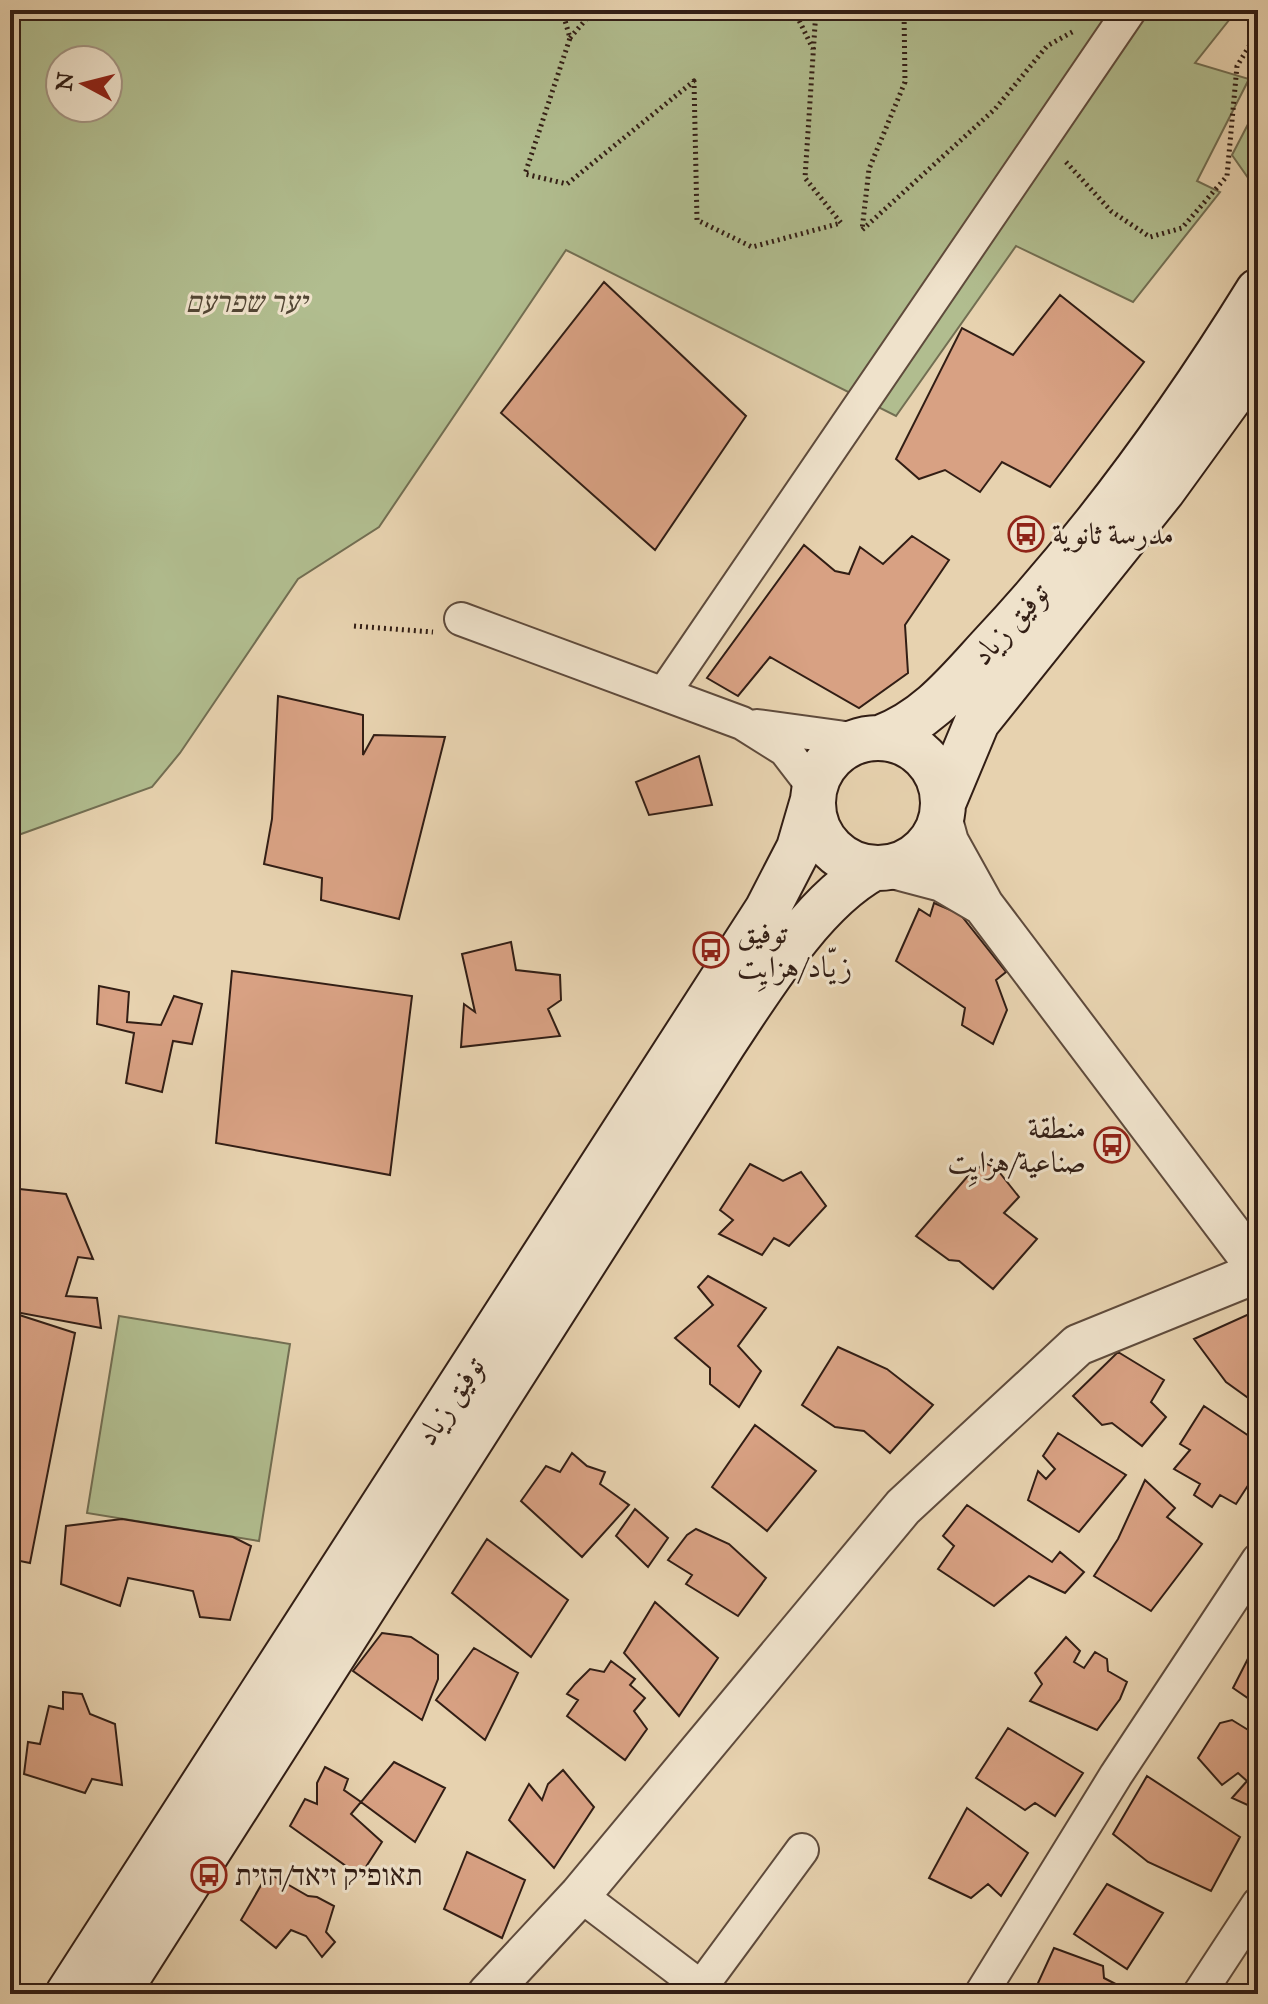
<svg xmlns="http://www.w3.org/2000/svg" width="1268" height="2004" font-family="'IM FELL Great Primer',Amiri,'Frank Ruhl Libre',serif">
	<style>
		.green { fill: #b1bd8f; stroke: #726e52; stroke-width: 2; fill-rule: evenodd }
		.building { fill: #d8a183; stroke: #321e15; stroke-width: 2 }
		.lines { fill: none; stroke-linecap: round; stroke-linejoin: round }
		.minor-casing { stroke: #5f4b3c; stroke-width: 36 }
		.tertiary-casing { stroke: #5f4b3c; stroke-width: 44 }
		.secondary-casing { stroke: #321e15; stroke-width: 48 }
		.path { stroke: #321e15; stroke-width: 5; stroke-dasharray: 2 4; stroke-linecap: butt }
		.minor { stroke: #efe2cb; stroke-width: 32 }
		.tertiary { stroke: #efe2cb; stroke-width: 40 }
		.secondary { stroke: #efe2cb; stroke-width: 44 }
		.labels { text-anchor: middle; stroke-width: 6; stroke-linejoin: round; paint-order: stroke }
		.park-label { font-size: 30px; font-style: italic; fill: #524634; stroke: #efe2cb }
		.poi-label { font-size: 30px; fill: #321e15; stroke: #efe2cb; text-anchor: start }
		.street-label { font-size: 30px; fill: #321e15; stroke: #efe2cb }
	</style>
	<rect width="100%" height="100%" fill="#e7d2af"/>
	<filter id="stains"><feTurbulence type="fractalNoise" baseFrequency=".0025" numOctaves="4"/><feColorMatrix values="0 0 0 0 .2 0 0 0 0 .09 0 0 0 0 .02 0 0 0 .5 -.17"/></filter>
	<radialGradient id="worn" r=".72"><stop offset=".6" stop-color="#630" stop-opacity="0"/><stop offset="1" stop-color="#630" stop-opacity=".3"/></radialGradient>
	<!-- green -->
	<path class="green" d="M 10,10 L 1237,10 L 1195,63 L 1249,79 L 1197,181 L 1220,192 L 1133,302 L 1016,246 L 896,416 L 566,250 L 379,527 L 298,579 L 180,753 L 152,787 L 10,838 ZM 60,60 L 108,60 L 108,108 L 60,108 Z
		M 1258,105 L 1258,192 L 1232,155 Z
		M 119,1316 L 290,1344 L 259,1541 L 87,1513 Z"/>
	<!-- building -->
	<path class="building" d="M 604,282 L 746,416 L 655,550 L 501,413 Z
		M 1060,295 L 1144,362 L 1050,487 L 1002,462 L 980,492 L 945,470 L 919,479 L 896,459 L 962,328 L 1013,355 Z
		M 912,536 L 949,560 L 905,625 L 908,673 L 859,708 L 770,657 L 738,696 L 707,678 L 804,545 L 835,571 L 849,574 L 860,547 L 883,564 Z
		M 278,696 L 363,715 L 363,755 L 374,735 L 445,737 L 399,919 L 321,900 L 322,878 L 264,864 L 272,819 Z
		M 699,756 L 712,805 L 649,815 L 636,782 Z
		M 934,903 L 960,914 L 1006,972 L 996,980 L 1007,1010 L 993,1044 L 962,1025 L 965,1008 L 896,961 L 919,909 L 930,916 Z
		M 511,942 L 516,970 L 560,975 L 561,1000 L 548,1009 L 560,1036 L 461,1047 L 464,1004 L 475,1012 L 462,954 Z
		M 232,971 L 412,996 L 390,1175 L 216,1143 Z
		M 99,986 L 129,992 L 127,1022 L 161,1025 L 174,996 L 202,1004 L 192,1044 L 173,1041 L 162,1092 L 126,1083 L 134,1033 L 97,1024 Z
		M 985,1163 L 996,1168 L 1019,1197 L 1004,1213 L 1037,1239 L 993,1289 L 959,1261 L 949,1260 L 916,1236 L 967,1177 Z
		M 750,1164 L 783,1181 L 801,1172 L 826,1206 L 789,1246 L 774,1238 L 762,1255 L 719,1234 L 733,1220 L 720,1210 Z
		M 10,1188 L 66,1194 L 93,1259 L 78,1257 L 66,1296 L 97,1298 L 101,1328 L 10,1311 Z
		M 708,1276 L 766,1308 L 738,1346 L 761,1371 L 739,1407 L 710,1384 L 710,1368 L 675,1338 L 713,1305 L 698,1287 Z
		M 1258,1310 L 1258,1405 L 1226,1382 L 1194,1339 Z
		M 10,1312 L 75,1333 L 30,1563 L 10,1559 Z
		M 838,1347 L 887,1369 L 933,1405 L 890,1453 L 864,1431 L 835,1427 L 802,1405 Z
		M 1118,1352 L 1164,1380 L 1151,1402 L 1166,1417 L 1142,1446 L 1112,1423 L 1102,1425 L 1073,1396 Z
		M 1204,1406 L 1258,1442 L 1258,1470 L 1236,1504 L 1220,1495 L 1212,1507 L 1194,1495 L 1200,1484 L 1174,1469 L 1190,1450 L 1180,1444 Z
		M 755,1425 L 816,1471 L 767,1531 L 712,1487 Z
		M 1058,1433 L 1126,1475 L 1079,1532 L 1028,1500 L 1038,1471 L 1046,1479 L 1055,1469 L 1043,1456 Z
		M 572,1453 L 587,1466 L 605,1472 L 600,1484 L 629,1505 L 582,1557 L 521,1501 L 546,1466 L 560,1472 Z
		M 1145,1480 L 1175,1508 L 1167,1517 L 1202,1544 L 1151,1611 L 1094,1576 L 1118,1539 Z
		M 967,1505 L 1052,1562 L 1060,1552 L 1084,1572 L 1065,1593 L 1029,1576 L 994,1606 L 938,1569 L 954,1546 L 943,1536 Z
		M 635,1509 L 668,1538 L 648,1567 L 616,1536 Z
		M 122,1519 L 233,1537 L 251,1546 L 230,1620 L 200,1617 L 193,1591 L 128,1578 L 120,1606 L 61,1584 L 66,1526 Z
		M 696,1529 L 729,1544 L 766,1578 L 738,1616 L 686,1584 L 692,1575 L 668,1560 L 687,1535 Z
		M 487,1539 L 568,1600 L 531,1657 L 452,1593 Z
		M 655,1602 L 718,1658 L 679,1716 L 624,1653 Z
		M 382,1633 L 411,1637 L 438,1655 L 438,1679 L 422,1720 L 353,1671 Z
		M 1066,1637 L 1080,1651 L 1074,1662 L 1084,1668 L 1095,1652 L 1107,1659 L 1108,1671 L 1127,1682 L 1120,1699 L 1097,1730 L 1030,1701 L 1042,1684 L 1035,1673 Z
		M 1258,1639 L 1258,1705 L 1233,1688 Z
		M 474,1648 L 518,1673 L 485,1740 L 436,1700 Z
		M 611,1661 L 635,1679 L 630,1685 L 645,1698 L 634,1711 L 647,1729 L 625,1760 L 567,1716 L 578,1700 L 567,1694 L 575,1684 L 590,1669 L 604,1672 Z
		M 63,1692 L 82,1694 L 90,1714 L 115,1724 L 122,1785 L 92,1779 L 85,1793 L 24,1774 L 28,1742 L 40,1744 L 49,1706 L 63,1709 Z
		M 1232,1720 L 1258,1736 L 1258,1800 L 1252,1807 L 1232,1798 L 1247,1781 L 1238,1773 L 1222,1785 L 1198,1758 L 1220,1723 Z
		M 1008,1728 L 1083,1773 L 1055,1816 L 1035,1803 L 1025,1810 L 976,1778 Z
		M 394,1762 L 445,1788 L 415,1842 L 361,1802 Z
		M 325,1767 L 348,1779 L 344,1790 L 361,1802 L 351,1814 L 382,1842 L 360,1876 L 290,1826 L 305,1799 L 317,1804 L 317,1783 Z
		M 563,1770 L 594,1807 L 554,1868 L 509,1820 L 529,1784 L 542,1800 L 548,1784 Z
		M 1147,1776 L 1240,1837 L 1211,1891 L 1148,1862 L 1113,1834 Z
		M 967,1808 L 1028,1853 L 1001,1896 L 988,1884 L 971,1898 L 929,1878 Z
		M 467,1852 L 525,1880 L 502,1938 L 444,1909 Z
		M 268,1873 L 308,1896 L 317,1897 L 334,1906 L 326,1932 L 335,1942 L 322,1957 L 306,1936 L 291,1930 L 276,1948 L 241,1920 Z
		M 1107,1884 L 1163,1913 L 1127,1969 L 1074,1934 Z
		M 1054,1948 L 1103,1966 L 1104,1978 L 1135,1994 L 1033,1994 Z"/>
	<g class="lines">
		<defs>
			<path id="minor" d="M 461,619 L 742,723 L 785,750 L 815,789
				M 664,693 L 1130,10
				M 757,726 L 860,740
				M 580,1895 L 701,1987 L 802,1850
				M 981,1994 L 1116,1775 L 1258,1560
				M 1199,1994 L 1258,1904"/>
			<path id="tertiary" d="M 942,820 L 948,842 L 983,905 L 1258,1269
				M 889,867 L 942,881 L 983,905
				M 488,1994 L 580,1895 L 903,1507 L 1078,1345 L 1258,1272"/>
			<path id="secondary" d="M813 803a65 65 0 1 1 130 0a65 65 0 1 1-130 0Z
				M 880,738 C 928,720 957,683 991,646 C 1092,538 1180,417 1258,291
				M 944,801 L 977,722 L 1163,490 L 1258,359
				M 68,1994 L 767,910 L 799,848 L 813,800
				M 117,1994 L 724,1043 C 762,986 813,901 874,868"/>
		</defs>
		<!-- minor casing -->
		<use href="#minor" class="minor-casing"/>
		<!-- tertiary casing -->
		<use href="#tertiary" class="tertiary-casing"/>
		<!-- secondary casing -->
		<use href="#secondary" class="secondary-casing"/>
		<!-- path -->
		<path class="path" d="M 562,10 L 570,38 L 525,174 L 567,184 L 694,81 L 697,220 L 752,247 L 841,223 L 805,178 L 816,10
			M 794,10 L 813,49
			M 904,10 L 905,82 L 869,169 L 862,230 L 995,109 L 1047,46 L 1074,31
			M 570,38 L 594,10
			M 1066,162 L 1111,211 L 1150,237 L 1182,228 L 1227,176 L 1237,66 L 1258,32
			M 354,626 L 433,632"/>
		<!-- minor -->
		<use href="#minor" class="minor"/>
		<!-- tertiary -->
		<use href="#tertiary" class="tertiary"/>
		<!-- secondary -->
		<use href="#secondary" class="secondary"/>
	</g>
	<!-- icons -->
	<defs>
		<symbol id="bus-ring" viewBox="-11 -11 22 22"><circle r="9.5" fill="#efe2cb" stroke="#8f2418" stroke-width="1.5"/><path d="M-5-6H5V4H4V6H2V4H-2V6H-4V4H-5ZM-3.5-4V0h7V-4ZM-3.5 1.2v1.5H-2V1.2ZM2 1.2v1.5H3.5V1.2Z" fill="#8f2418"/></symbol>
	</defs>
	<g fill-rule="evenodd">
		<use href="#bus-ring" x="1006" y="514" width="40" height="40"/>
		<use href="#bus-ring" x="691" y="930" width="40" height="40"/>
		<use href="#bus-ring" x="1092" y="1125" width="40" height="40"/>
		<use href="#bus-ring" x="189" y="1855" width="40" height="40"/>
	</g>
	<g class="labels">
		<!-- park labels -->
		<g class="park-label">
			<text x="246" y="312">יער שפרעם</text>
		</g>
		<!-- poi labels -->
		<g class="poi-label">
			<text x="1052" y="544">مدرسة ثانوية</text>
			<text x="737" y="943">توفيق<tspan x="737" dy="34">زيّاد/هزايِت</tspan></text>
			<text x="1086" y="1138" text-anchor="end">منطقة<tspan x="1086" dy="34">صناعية/هزايِت</tspan></text>
			<text x="235" y="1885">תאופיק זיאד/הזית</text>
		</g>
		<!-- street labels -->
		<g class="street-label">
			<text transform="translate(1010 624) rotate(-48)" y="10">توفيق زياد</text>
			<text transform="translate(450 1401) rotate(-57)" y="10">توفيق زياد</text>
		</g>
	</g>
	<!-- margin -->
	<rect width="1268" height="2004" fill="none" stroke="#e7d2af" stroke-width="40"/>
	<rect x="12" y="12" width="1244" height="1980" fill="none" stroke="#321e15" stroke-width="4"/>
	<rect x="20" y="20" width="1228" height="1964" fill="none" stroke="#321e15" stroke-width="2"/>
	<!-- north arrow -->
	<g transform="translate(84 84) rotate(277)"><circle r="38" fill="#efe2cb" stroke="#a39482" stroke-width="2"/>
	<path d="M0-6L14 30L0 20L-14 30Z" fill="#8f2418"/>
	<text y="-12" font-size="22" font-weight="bold" text-anchor="middle" fill="#321e15">N</text>
	</g>
	<rect width="100%" height="100%" filter="url(#stains)"/>
	<rect width="100%" height="100%" fill="url(#worn)"/>
</svg>
